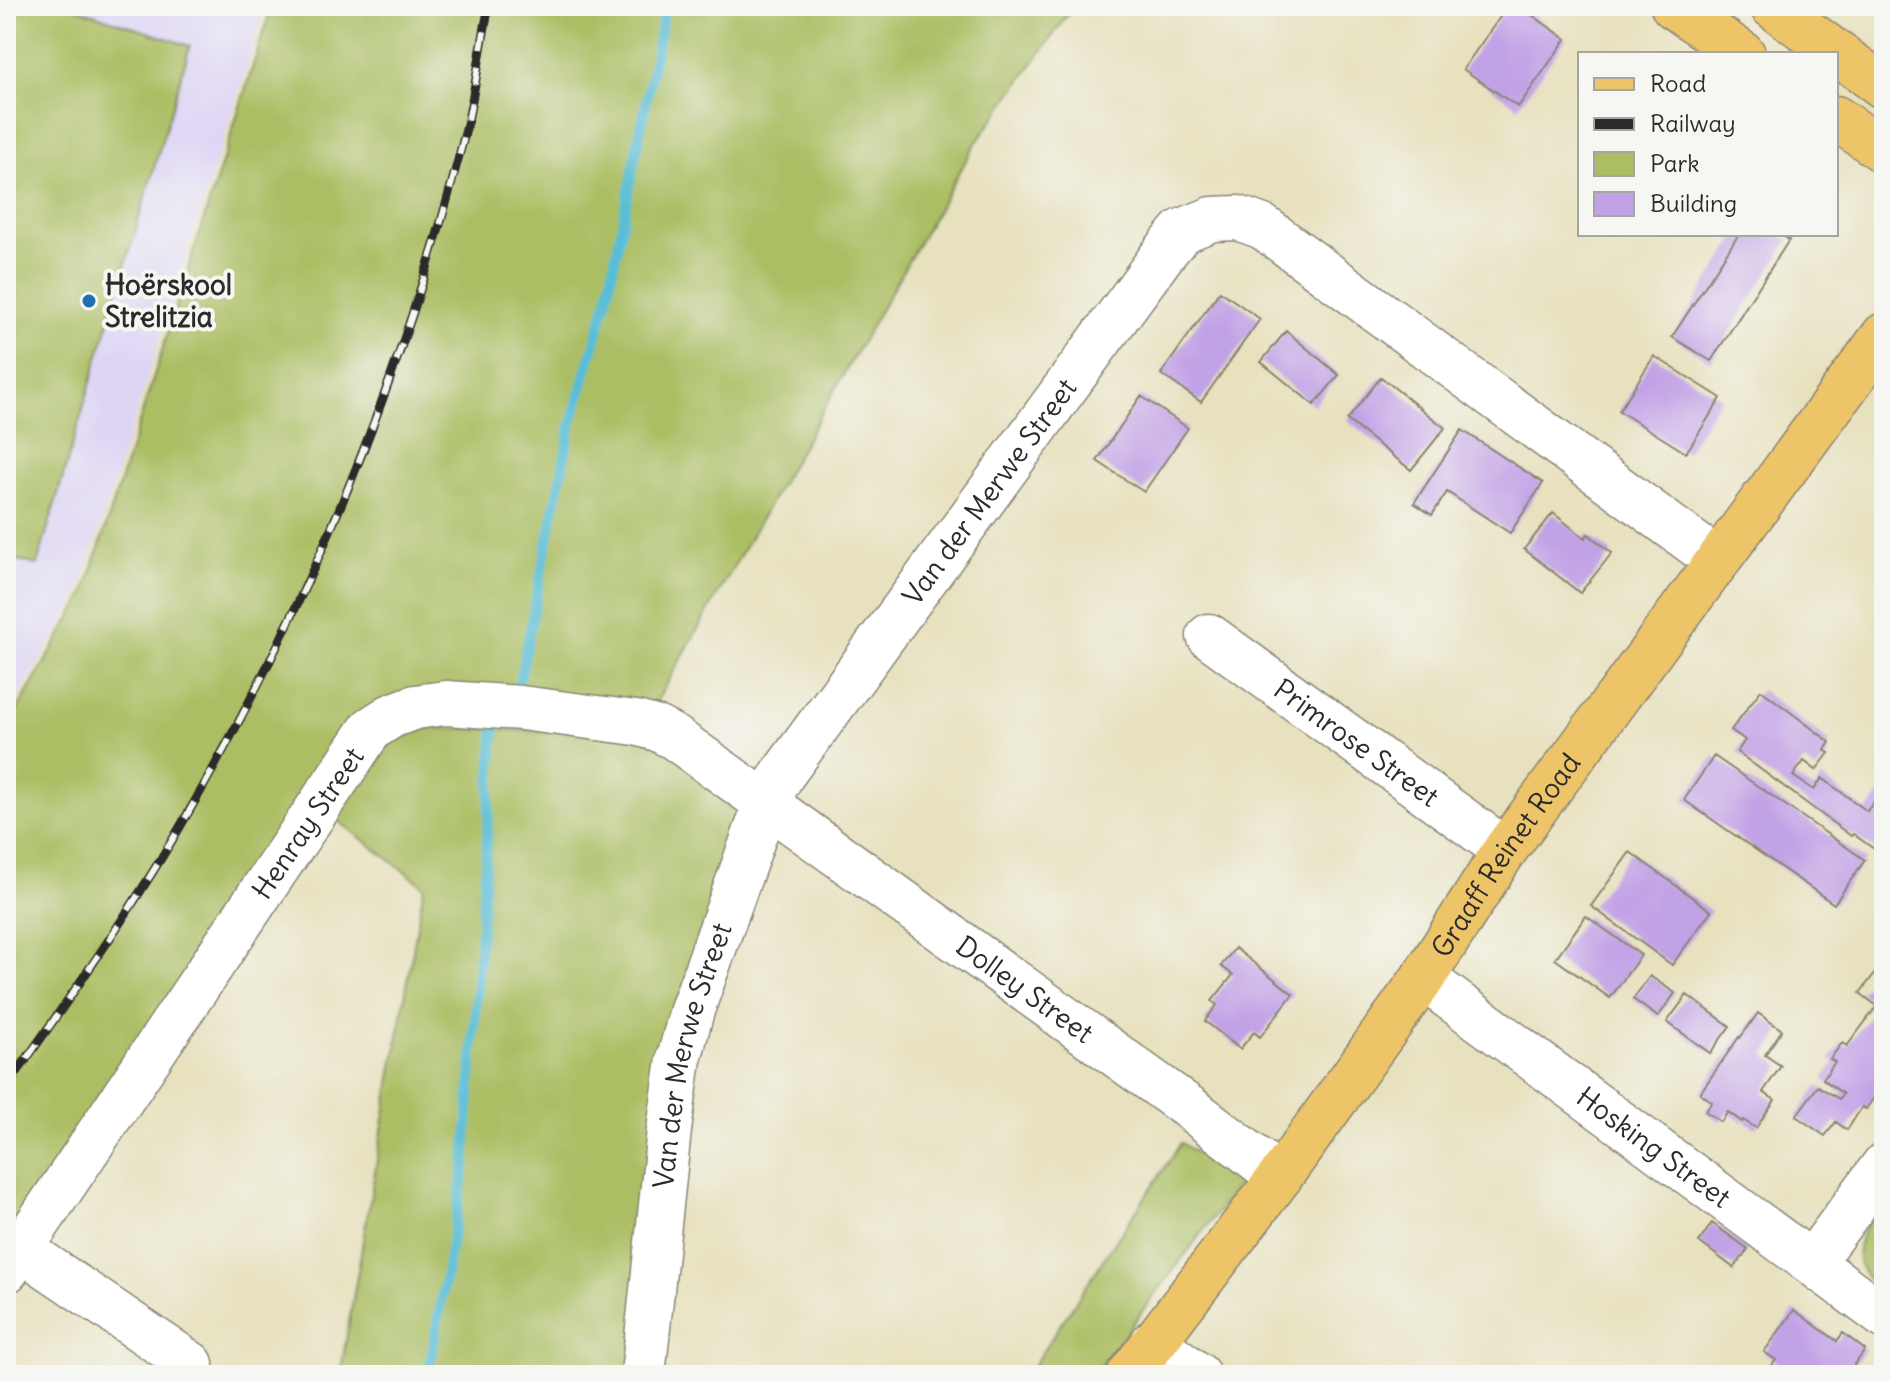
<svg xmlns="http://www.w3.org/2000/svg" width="1890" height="1381" font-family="Delius,sans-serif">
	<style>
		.built { fill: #ded5f5 }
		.green { fill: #abbe63; stroke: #6b7447; stroke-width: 2 }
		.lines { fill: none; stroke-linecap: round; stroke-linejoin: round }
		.stream { stroke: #58bdd6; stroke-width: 10 }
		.building { fill: #c2a2e6 }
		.minor-casing { stroke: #898674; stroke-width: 47 }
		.major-casing { stroke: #898674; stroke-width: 47 }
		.minor { stroke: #fff; stroke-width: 44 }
		.major { stroke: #eec469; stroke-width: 44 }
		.rail-casing { stroke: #2b2b2b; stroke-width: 9 }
		.rail { stroke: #f6f6f2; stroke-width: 6; stroke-dasharray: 18; stroke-linecap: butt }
		.poi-dot { fill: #1f6fb2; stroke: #f6f6f2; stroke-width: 3 }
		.labels { text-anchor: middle; stroke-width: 8; stroke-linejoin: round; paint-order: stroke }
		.poi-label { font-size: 28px; font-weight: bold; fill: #2b2b2b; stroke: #f6f6f2; text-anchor: start }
		.street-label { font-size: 28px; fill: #2b2b2b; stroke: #f6f6f2 }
	</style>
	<rect width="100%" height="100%" fill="#f6f6f2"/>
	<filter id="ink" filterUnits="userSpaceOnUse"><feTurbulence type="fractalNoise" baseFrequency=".0125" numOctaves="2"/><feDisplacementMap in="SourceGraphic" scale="16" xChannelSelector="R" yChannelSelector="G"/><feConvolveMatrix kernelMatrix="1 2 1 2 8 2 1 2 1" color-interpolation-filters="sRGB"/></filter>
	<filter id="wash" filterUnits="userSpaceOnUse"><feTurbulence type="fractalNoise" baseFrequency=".006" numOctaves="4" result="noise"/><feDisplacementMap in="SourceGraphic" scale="32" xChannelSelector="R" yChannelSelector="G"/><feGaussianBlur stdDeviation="1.8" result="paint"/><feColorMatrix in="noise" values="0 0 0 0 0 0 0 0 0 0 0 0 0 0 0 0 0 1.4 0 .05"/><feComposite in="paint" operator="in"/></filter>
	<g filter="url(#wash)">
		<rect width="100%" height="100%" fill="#e7e1be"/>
		<!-- built -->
		<path class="built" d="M 6,6 L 266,6 L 78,595 L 6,719 Z"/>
		<!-- green -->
		<path class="green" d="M 6,6 L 69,6 L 190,46 L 37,565 L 6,557 Z
			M 272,6 L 1074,6 L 974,146 L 646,720 L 424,714 L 359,741 L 6,1264 L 6,729 L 84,595 Z
			M 425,728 L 645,733 L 753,811 L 712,940 L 647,1375 L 340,1375 L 424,886 L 328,813 L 368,753 Z
			M 1181,1143 L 1241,1181 L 1094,1375 L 1027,1375 Z
			M 1884,1195 L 1884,1291 C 1879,1287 1872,1284 1868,1279 C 1843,1253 1869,1219 1884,1195 Z"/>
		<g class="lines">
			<!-- stream -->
			<path class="stream" d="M 518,688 L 571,426 L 607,300 L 665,6
				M 428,1375 L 465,1166 L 494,734 L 497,728"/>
		</g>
		<g id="blocks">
			<!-- building -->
			<path class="building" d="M 1508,6 L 1519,6 L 1566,39 L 1518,107 L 1463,69 Z
				M 1739,234 L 1780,234 L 1789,240 L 1711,361 L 1672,337 Z
				M 1220,291 L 1260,319 L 1201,402 L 1161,374 Z
				M 1286,331 L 1339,375 L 1314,405 L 1261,362 Z
				M 1654,356 L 1721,398 L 1686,453 L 1619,411 Z
				M 1381,377 L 1445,428 L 1411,470 L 1347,420 Z
				M 1141,396 L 1188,428 L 1144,492 L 1097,461 Z
				M 1462,430 L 1543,483 L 1510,533 L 1447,492 L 1432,515 L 1414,503 Z
				M 1553,513 L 1585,538 L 1588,534 L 1612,553 L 1580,593 L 1524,549 Z
				M 1761,690 L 1830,742 L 1825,750 L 1829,753 L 1816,770 L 1804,761 L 1793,776 L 1814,790 L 1822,778 L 1867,811 L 1881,792 L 1884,795 L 1884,856 L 1853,834 L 1851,836 L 1737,752 L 1745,740 L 1731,730 Z
				M 1714,756 L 1865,860 L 1834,904 L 1684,800 Z
				M 1630,852 L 1711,911 L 1672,965 L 1591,906 Z
				M 1586,916 L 1641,955 L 1610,998 L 1555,959 Z
				M 1235,948 L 1293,994 L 1260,1037 L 1254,1032 L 1240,1049 L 1205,1021 L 1217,1005 L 1212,1001 L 1233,975 L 1221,966 Z
				M 1875,973 L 1884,980 L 1884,1083 L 1866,1109 L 1862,1107 L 1847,1130 L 1836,1122 L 1825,1136 L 1796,1116 L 1818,1086 L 1839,1099 L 1843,1094 L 1823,1079 L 1835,1062 L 1830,1059 L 1842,1043 L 1847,1046 L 1877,1006 L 1860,993 Z
				M 1650,976 L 1675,993 L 1658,1017 L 1633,999 Z
				M 1687,995 L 1730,1026 L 1710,1053 L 1667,1022 Z
				M 1758,1013 L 1782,1030 L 1765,1055 L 1781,1066 L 1763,1092 L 1775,1100 L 1756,1128 L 1743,1120 L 1742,1122 L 1728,1112 L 1721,1122 L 1705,1111 L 1712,1102 L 1700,1093 L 1739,1037 L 1740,1038 Z
				M 1712,1223 L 1748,1249 L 1734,1268 L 1699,1242 Z
				M 1794,1310 L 1837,1341 L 1843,1333 L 1865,1350 L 1847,1375 L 1765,1375 L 1776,1360 L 1764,1352 Z"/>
		</g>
	</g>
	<g filter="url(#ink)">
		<use href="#blocks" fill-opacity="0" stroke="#898674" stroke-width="2"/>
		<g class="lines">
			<defs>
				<g id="minor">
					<path id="s1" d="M 1209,636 L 1505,850"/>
					<path id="s2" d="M 1423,978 L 1884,1316"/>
					<path d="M 21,1249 L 191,1364"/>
					<path d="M 1812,1262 L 1884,1165"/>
					<path id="s3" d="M 6,1271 L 371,729 L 391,716 L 415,707 L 446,703 L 521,708 L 636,723 L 658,729 L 675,738 L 1187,1106 L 1280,1177"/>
					<path d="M 1153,1342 L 1198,1375"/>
					<path id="s4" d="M 643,1375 L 669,1130 L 679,1059 L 692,1010 L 766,803 L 782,775 L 1164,253 L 1182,231 L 1212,219 L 1238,218 L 1263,227 L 1718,561"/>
				</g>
				<g id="major">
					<path d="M 1673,6 L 1743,54"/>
					<path d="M 1772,6 L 1884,87"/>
					<path d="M 1836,118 L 1884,151"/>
					<path id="s5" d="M 1129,1375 L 1280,1177 L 1423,978 L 1505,850 L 1884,335"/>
				</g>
			</defs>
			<!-- minor casing -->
			<use href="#minor" class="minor-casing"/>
			<!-- major casing -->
			<use href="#major" class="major-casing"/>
			<!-- minor -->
			<use href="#minor" class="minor"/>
			<!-- major -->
			<use href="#major" class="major"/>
			<defs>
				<path id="rail" d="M 6,1088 C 66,1003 127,917 180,827 C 307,611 402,380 464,137 C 475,94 480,49 489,6"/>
			</defs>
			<!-- rail casing -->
			<use href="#rail" class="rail-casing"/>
			<!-- rail -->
			<use href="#rail" class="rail"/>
		</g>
	</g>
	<!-- markers -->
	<circle class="poi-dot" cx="89" cy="301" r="8"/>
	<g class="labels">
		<!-- poi labels -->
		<g class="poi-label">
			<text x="105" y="295">Hoërskool<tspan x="105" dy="32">Strelitzia</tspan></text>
		</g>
		<!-- street labels -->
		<g class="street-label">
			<text dy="10" stroke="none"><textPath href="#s4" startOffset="972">Van der Merwe Street</textPath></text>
			<text dy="10" stroke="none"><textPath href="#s1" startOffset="182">Primrose Street</textPath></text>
			<text dy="10" stroke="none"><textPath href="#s3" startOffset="540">Henray Street</textPath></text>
			<text dy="10" stroke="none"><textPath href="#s5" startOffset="642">Graaff Reinet Road</textPath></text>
			<text dy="10" stroke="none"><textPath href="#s3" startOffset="1398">Dolley Street</textPath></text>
			<text dy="10" stroke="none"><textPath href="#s4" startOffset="324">Van der Merwe Street</textPath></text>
			<text dy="10" stroke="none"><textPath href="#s2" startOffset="286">Hosking Street</textPath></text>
		</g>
	</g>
	<!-- margin -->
	<rect width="1890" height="1381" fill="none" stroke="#f6f6f2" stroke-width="32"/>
	<!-- legend -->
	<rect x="1578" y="52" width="260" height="184" fill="#f6f6f2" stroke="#a5a5a2" stroke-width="2"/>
	<rect x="1594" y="78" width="40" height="12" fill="#eec469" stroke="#a5a5a2" stroke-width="2"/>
	<text x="1650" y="92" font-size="24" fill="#2b2b2b">Road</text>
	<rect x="1594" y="118" width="40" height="12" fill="#2b2b2b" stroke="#a5a5a2" stroke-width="2"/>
	<text x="1650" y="132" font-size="24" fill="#2b2b2b">Railway</text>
	<rect x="1594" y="152" width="40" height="24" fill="#abbe63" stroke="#a5a5a2" stroke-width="2"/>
	<text x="1650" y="172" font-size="24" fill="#2b2b2b">Park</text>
	<rect x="1594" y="192" width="40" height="24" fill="#c2a2e6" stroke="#a5a5a2" stroke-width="2"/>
	<text x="1650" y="212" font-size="24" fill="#2b2b2b">Building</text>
</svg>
